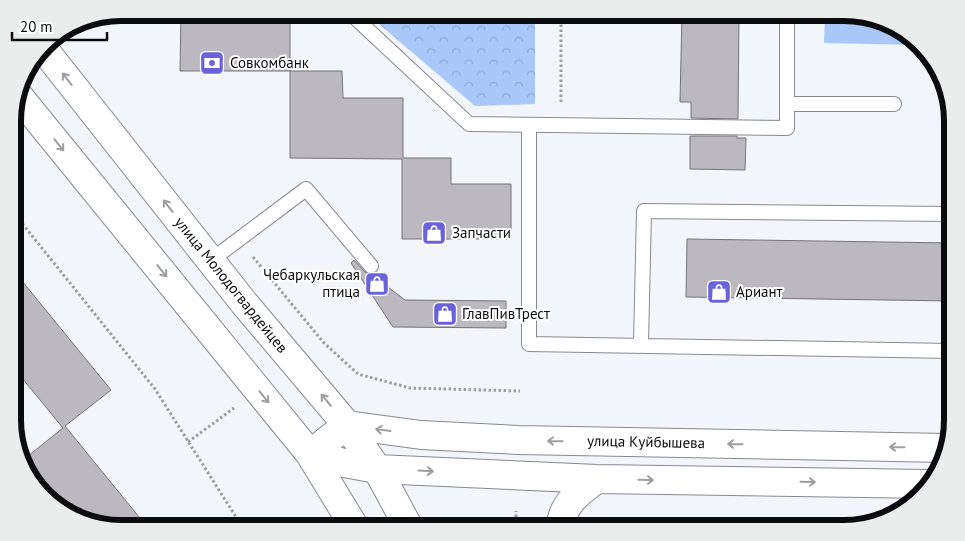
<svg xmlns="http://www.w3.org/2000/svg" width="965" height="541" font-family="'PT Sans',sans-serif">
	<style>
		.park { fill: url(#park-crowns) }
		.pitch { fill: #aac7fa }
		.building { fill: #bbb9bf; stroke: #757378 }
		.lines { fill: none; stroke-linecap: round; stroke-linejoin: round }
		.lane-casing { stroke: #878a8f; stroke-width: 16 }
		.secondary-casing { stroke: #878a8f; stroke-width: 30 }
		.path { stroke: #9b9da1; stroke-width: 3; stroke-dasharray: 2.5 2.5; stroke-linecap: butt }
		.lane { stroke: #fff; stroke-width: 14 }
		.secondary { stroke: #fff; stroke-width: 28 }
		.oneway { stroke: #9d9e9f }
		.labels { text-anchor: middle; stroke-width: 4; stroke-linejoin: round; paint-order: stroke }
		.poi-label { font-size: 15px; fill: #0b0c0e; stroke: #fff; text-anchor: start }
		.street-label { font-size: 15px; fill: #0b0c0e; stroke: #fff }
		.rim { fill: none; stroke: #0b0c0e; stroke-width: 6 }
	</style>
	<defs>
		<pattern id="park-crowns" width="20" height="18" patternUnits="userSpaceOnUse" patternTransform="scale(1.25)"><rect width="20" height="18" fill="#aac7fa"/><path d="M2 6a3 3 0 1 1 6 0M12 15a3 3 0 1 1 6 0" fill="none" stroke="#91aad5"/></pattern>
	</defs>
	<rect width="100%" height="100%" fill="#f2f5fa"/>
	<!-- park -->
	<path class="park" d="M 366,13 L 535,13 L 535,104 L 475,106 Z"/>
	<!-- pitch -->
	<path class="pitch" d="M 825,13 L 844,13 L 898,27 L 917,45 L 824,43 Z"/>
	<!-- building -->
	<path class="building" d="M 181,12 L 238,12 L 239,17 L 290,18 L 290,71 L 180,71 Z
		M 682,12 L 739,12 L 738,119 L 691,118 L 691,102 L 680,102 Z
		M 290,71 L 342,71 L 343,98 L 403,98 L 403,158 L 451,158 L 451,184 L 511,184 L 511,239 L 402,239 L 402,159 L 290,158 Z
		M 690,136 L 737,136 L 737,138 L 746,138 L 745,170 L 690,169 Z
		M 687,239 L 952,243 L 952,301 L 686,297 Z
		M 354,260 L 365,272 L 372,275 L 405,300 L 506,301 L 506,328 L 393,327 L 351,263 Z
		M 13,270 L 111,390 L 65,426 L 148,528 L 121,528 L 67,514 L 31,481 L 23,460 L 63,428 L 13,367 Z"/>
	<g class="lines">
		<defs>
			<path id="lane" d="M 350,13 L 469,124 L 787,128 L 787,13
				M 787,104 L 894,104
				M 529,125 L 529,344 L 952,351
				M 210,261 L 306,189 L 371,266
				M 641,344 L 644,211 L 952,214"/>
			<path id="secondary" d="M 43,48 L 244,303 L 347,425 L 377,469 L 409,528
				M 17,94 L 310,454 L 355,528
				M 310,454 L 347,425 L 421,435 L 518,440 L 946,448
				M 310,454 L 344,463 L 377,469 L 597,479 L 929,484
				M 560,528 C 563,503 578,493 597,479"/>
		</defs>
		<!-- lane casing -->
		<use href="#lane" class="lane-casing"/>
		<!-- secondary casing -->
		<use href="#secondary" class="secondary-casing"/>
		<!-- path -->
		<path class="path" d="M 561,102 L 561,13
			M 13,212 L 155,389 L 243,528
			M 253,257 L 324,343 L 358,374 L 410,388 L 520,391
			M 188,442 L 234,408
			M 516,522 L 516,511
			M 593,524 L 645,526 L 645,528
			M 500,528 L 516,522 L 531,522"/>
		<!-- lane -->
		<use href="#lane" class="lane"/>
		<!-- secondary -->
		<use href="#secondary" class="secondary"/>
	</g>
	<!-- one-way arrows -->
	<defs><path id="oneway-shaft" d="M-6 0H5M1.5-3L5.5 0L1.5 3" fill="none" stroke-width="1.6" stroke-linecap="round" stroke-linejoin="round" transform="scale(1.25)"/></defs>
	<g class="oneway">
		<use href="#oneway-shaft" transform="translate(67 79) rotate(-128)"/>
		<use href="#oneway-shaft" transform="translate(59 145) rotate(51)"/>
		<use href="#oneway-shaft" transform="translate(168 206) rotate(-128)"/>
		<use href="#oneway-shaft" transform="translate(162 271) rotate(51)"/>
		<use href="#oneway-shaft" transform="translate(264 397) rotate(51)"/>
		<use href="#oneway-shaft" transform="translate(326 400) rotate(-130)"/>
		<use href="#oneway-shaft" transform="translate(383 430) rotate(-172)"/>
		<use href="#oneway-shaft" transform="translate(555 441) rotate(-179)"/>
		<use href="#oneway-shaft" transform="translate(735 444) rotate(-179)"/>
		<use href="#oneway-shaft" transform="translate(897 447) rotate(-179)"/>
		<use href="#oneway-shaft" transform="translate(426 471) rotate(3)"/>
		<use href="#oneway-shaft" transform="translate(646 480) rotate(1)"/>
		<use href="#oneway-shaft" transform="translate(808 482) rotate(1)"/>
	</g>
	<!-- icons -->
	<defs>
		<symbol id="bank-square" viewBox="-11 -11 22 22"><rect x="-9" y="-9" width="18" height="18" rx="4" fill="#6962db" stroke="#fff"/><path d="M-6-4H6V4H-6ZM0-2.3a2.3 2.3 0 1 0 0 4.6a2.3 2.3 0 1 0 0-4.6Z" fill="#fff"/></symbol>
		<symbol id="shop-square" viewBox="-11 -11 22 22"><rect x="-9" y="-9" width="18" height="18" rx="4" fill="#6962db" stroke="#fff"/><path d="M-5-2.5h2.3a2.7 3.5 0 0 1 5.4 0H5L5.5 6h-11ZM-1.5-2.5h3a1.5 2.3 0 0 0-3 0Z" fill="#fff"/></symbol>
	</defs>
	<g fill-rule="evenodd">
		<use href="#bank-square" x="198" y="49" width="28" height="28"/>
		<use href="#shop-square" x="420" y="219" width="28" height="28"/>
		<use href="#shop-square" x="363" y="270" width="28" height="28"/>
		<use href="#shop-square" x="705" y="278" width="28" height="28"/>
		<use href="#shop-square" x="431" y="300" width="28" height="28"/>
	</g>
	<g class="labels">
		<!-- poi labels -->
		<g class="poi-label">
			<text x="230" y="68">Совкомбанк</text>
			<text x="452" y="238">Запчасти</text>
			<text x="360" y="280" text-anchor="end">Чебаркульская<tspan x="360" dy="17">птица</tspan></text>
			<text x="736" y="297">Ариант</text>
			<text x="462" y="319">ГлавПивТрест</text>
		</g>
		<!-- street labels -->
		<g class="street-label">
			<text transform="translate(231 285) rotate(51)" y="5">улица Молодогвардейцев</text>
			<text transform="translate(646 442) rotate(1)" y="5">улица Куйбышева</text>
		</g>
	</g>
	<!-- crop -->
	<path d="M0 0H965V541H0ZM121 21H844A100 100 0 0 1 944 121V420A100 100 0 0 1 844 520H121A100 100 0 0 1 21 420V121A100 100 0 0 1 121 21Z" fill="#ebecec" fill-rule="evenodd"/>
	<path class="rim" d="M121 21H844A100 100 0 0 1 944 121V420A100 100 0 0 1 844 520H121A100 100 0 0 1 21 420V121A100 100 0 0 1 121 21Z"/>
	<!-- scale -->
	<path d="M12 32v8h95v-8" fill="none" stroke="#0b0c0e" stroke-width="2.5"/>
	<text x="20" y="32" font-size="15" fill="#0b0c0e" stroke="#ffffff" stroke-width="4" paint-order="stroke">20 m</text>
</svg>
